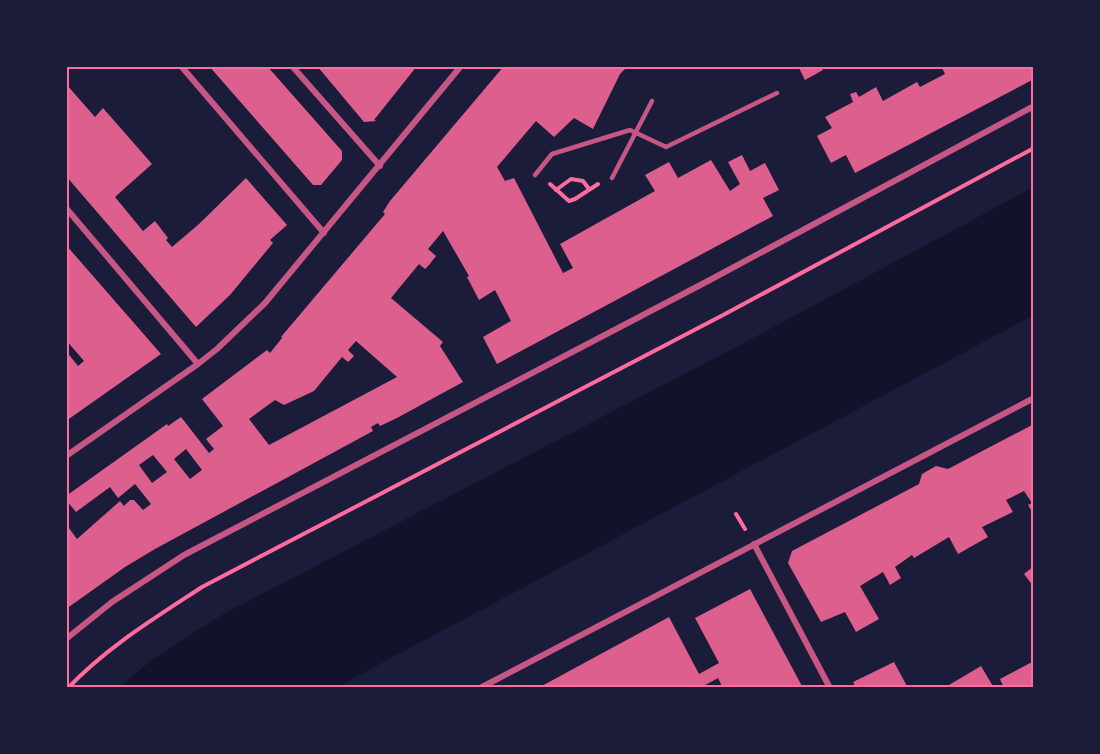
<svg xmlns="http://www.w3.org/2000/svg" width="1100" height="754" font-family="Ubuntu,sans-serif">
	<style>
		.water { fill: #12122b }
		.building { fill: #dd5f8e; fill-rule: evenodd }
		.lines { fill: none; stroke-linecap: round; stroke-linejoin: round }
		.path { stroke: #ff6b9d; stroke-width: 4 }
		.service { stroke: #c65784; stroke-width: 4.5 }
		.minor { stroke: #c65784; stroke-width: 6 }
		.neatline { fill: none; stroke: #ff6b9d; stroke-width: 2 }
	</style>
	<rect width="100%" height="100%" fill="#1b1b3a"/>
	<!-- water -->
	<path class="water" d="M 1034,187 L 1034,315 L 335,688 L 118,688 L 153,659 L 220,616 L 742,344 Z"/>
	<!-- building -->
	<path class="building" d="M 209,66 L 267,66 L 342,151 L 342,160 L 321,185 L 313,185 Z
		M 317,66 L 417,66 L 374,120 L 377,121 L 364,122 Z
		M 504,66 L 628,66 L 620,74 L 593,129 L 574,118 L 554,137 L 536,121 L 497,167 L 505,181 L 514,178 L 563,273 L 573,268 L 560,244 L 655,191 L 645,175 L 669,162 L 678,178 L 711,160 L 730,191 L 740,184 L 728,162 L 742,155 L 750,171 L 765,163 L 779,190 L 763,198 L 773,216 L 497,364 L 483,337 L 511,321 L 495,290 L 479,300 L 467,277 L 469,276 L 443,231 L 428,249 L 436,256 L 429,265 L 425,269 L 419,264 L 391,298 L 443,342 L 440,346 L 463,382 L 397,418 L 380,426 L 378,423 L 371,427 L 373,431 L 155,549 L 125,567 L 66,609 L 66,524 L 77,539 L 120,501 L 124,506 L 130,500 L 134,500 L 143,510 L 151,504 L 135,484 L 118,498 L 110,487 L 76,512 L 66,500 L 66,496 L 167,424 L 168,426 L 181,417 L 209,453 L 214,449 L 206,439 L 223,426 L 202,399 L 267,350 L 270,353 L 282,338 L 281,337 L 385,214 L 383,212 L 390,201 ZM 356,341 L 397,377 L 269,445 L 249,419 L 275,400 L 284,405 L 314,391 L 342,357 L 348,362 L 354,356 L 348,350 ZM 186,449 L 202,470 L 190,479 L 174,459 ZM 153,455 L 167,472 L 152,483 L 139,465 Z
		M 798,66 L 821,66 L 823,70 L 805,80 Z
		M 941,66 L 1034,66 L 1034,79 L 855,173 L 846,155 L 831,163 L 817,136 L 832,128 L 825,117 L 853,102 L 850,94 L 856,92 L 859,97 L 876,87 L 883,101 L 917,82 L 920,87 L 945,74 Z
		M 66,84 L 95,117 L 103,108 L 152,164 L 115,197 L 143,231 L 155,221 L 168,238 L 166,240 L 172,247 L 199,224 L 246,178 L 287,225 L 270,240 L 273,243 L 230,295 L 196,327 L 66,176 Z
		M 66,245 L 161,354 L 66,421 L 66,351 L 78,366 L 84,361 L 66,340 Z
		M 1034,424 L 1034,515 L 1028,505 L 1032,503 L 1024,491 L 1006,500 L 1013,512 L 982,527 L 988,537 L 958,554 L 949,537 L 914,558 L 912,555 L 895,567 L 901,578 L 890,585 L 883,572 L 860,586 L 879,619 L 856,632 L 845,612 L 821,622 L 788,563 L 792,551 L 919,484 L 922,474 L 936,466 L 948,469 Z
		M 1034,566 L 1034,587 L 1024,574 Z
		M 750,589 L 803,688 L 723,688 L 718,678 L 700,688 L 538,688 L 669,617 L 699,674 L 719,663 L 695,618 Z
		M 1034,661 L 1034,688 L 1004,688 L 1000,679 Z
		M 894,662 L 908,688 L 856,688 L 853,682 Z
		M 981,666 L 994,688 L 944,688 Z"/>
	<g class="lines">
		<!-- path -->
		<path class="path" d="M 550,184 L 569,201 L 575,199 L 598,184
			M 556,190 L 571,179 L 583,181 L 589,189
			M 736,514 L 745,529
			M 68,688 C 107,647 155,618 202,587 L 725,314 L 1034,148"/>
		<!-- service -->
		<path class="service" d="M 535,175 L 552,154 L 630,130 L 666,147 L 777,93
			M 612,178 L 652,101"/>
		<!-- minor -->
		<path class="minor" d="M 181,66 L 324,233
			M 292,66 L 380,166
			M 66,208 L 198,364
			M 66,456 L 198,364 L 217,349 L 265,303 L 461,66
			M 754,544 L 830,688
			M 66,639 L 112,602 L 184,555 L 708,281 L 1034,106
			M 480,688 L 1034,398"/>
	</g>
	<!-- border -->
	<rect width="1100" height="754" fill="none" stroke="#1b1b3a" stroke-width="135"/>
	<rect x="68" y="68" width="964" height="618" class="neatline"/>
</svg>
